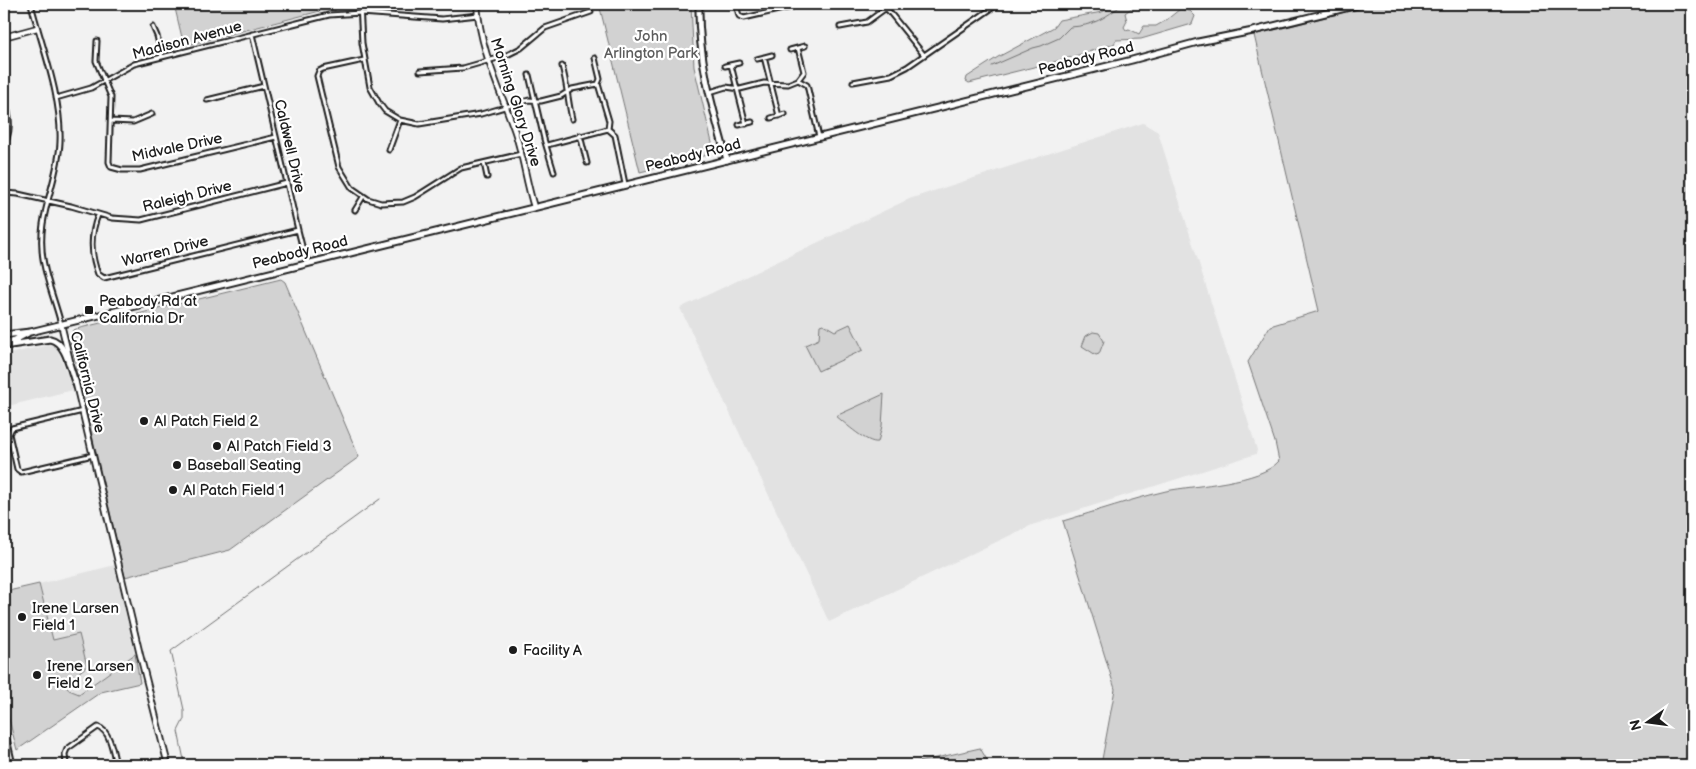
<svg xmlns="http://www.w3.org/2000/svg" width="1696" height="769" font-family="'Balsamiq Sans',sans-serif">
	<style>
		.built { fill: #e2e2e2 }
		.green { fill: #d2d2d2; stroke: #777 }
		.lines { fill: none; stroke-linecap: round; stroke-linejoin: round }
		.stream { stroke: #707070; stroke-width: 1 }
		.minor-casing { stroke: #1c1c1c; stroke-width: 7 }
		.tertiary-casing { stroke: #1c1c1c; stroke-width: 8 }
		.secondary-casing { stroke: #1c1c1c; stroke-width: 9 }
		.primary-casing { stroke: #1c1c1c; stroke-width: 9 }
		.minor { stroke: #fff; stroke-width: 3 }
		.tertiary { stroke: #fff; stroke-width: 4.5 }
		.secondary { stroke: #fff; stroke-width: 5 }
		.primary { stroke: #fff; stroke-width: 5 }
		.poi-dot { fill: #1c1c1c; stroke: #fff; stroke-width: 2 }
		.labels { text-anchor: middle; stroke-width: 4.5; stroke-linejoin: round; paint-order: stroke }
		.park-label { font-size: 15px; fill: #5c5c5c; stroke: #fff }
		.street-label { font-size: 15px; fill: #1c1c1c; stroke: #fff }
		.poi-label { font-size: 15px; fill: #1c1c1c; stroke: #fff; text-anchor: start }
	</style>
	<rect width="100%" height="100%" fill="#f2f2f2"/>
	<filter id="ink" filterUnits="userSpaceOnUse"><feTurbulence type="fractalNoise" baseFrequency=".02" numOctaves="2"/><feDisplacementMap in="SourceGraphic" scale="10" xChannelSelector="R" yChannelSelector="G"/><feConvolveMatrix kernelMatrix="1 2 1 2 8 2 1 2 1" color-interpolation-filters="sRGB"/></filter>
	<g filter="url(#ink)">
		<!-- built -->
		<path class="built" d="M 1143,123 L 1158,132 L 1257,450 L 1256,454 L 1032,525 L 829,622 L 680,308 L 909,199 Z
			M 53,344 L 57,348 L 73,390 L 4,407 L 4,355 Z
			M 115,565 L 135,654 L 79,695 L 69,690 L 63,679 L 39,584 Z"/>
		<!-- green -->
		<path class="green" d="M 174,4 L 335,4 L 335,11 L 324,10 L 184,46 Z
			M 599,4 L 691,4 L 694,67 L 713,147 L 708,155 L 640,172 Z
			M 1115,4 L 1137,4 L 1125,13 L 1127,21 L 1124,27 L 1126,30 L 1129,29 L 1139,34 L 1144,26 L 1156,26 L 1165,21 L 1180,9 L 1190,11 L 1195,16 L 1192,24 L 1141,39 L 1116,40 L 1114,44 L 1062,60 L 969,83 L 966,81 L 967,77 L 998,57 L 1054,27 L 1059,20 L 1102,12 Z
			M 1377,4 L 1692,4 L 1692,765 L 1101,765 L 1115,689 L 1063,521 C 1097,511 1132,499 1166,491 C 1195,485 1260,483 1279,461 L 1275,442 L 1248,362 L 1270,326 L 1319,311 L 1254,35 Z
			M 281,279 L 285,282 L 359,457 L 230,550 L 125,577 L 70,340 L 73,333 L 72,331 L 76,329 Z
			M 823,324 L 835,331 L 850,324 L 863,350 L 818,371 L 805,345 L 819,339 L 820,325 Z
			M 1093,332 L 1099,333 L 1104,341 L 1099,354 L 1096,355 L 1082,346 L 1086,336 Z
			M 884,394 L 882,426 L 878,442 C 867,444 845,423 836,416 Z
			M 39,584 L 53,640 L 79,634 L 87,666 L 66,683 L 62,678 L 69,690 L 79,694 L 135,654 L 140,683 L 101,692 L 17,750 L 4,700 L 4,592 Z
			M 980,748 L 990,765 L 905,765 Z"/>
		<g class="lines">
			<!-- stream -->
			<path class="stream" d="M 1689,4 L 1692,17
				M 992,66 L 1033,48 L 1041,46 L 1059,38 L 1070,27 C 1093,26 1105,18 1123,4
				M 185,765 L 178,731 L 184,719 L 184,710 L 171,651 L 380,499"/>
			<defs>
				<path id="minor" d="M 31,4 C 42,47 62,97 60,142 C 59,170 47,196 43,224 C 37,262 52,289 61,324
					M 360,4 L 362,43 L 370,87 L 379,103 L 385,111 L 400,120 L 419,124 L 481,114 L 529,100 L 541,101 L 561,96 L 572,89 L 598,84
					M 736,4 L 739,16 L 744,18 L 792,7 L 798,4
					M 883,4 L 924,55
					M 153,27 L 157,36 L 162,57
					M 840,27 L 867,22 L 886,8
					M 252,34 L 298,230 L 304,254 L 309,263
					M 97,41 L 96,61 L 111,97 L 109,162 L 111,167 L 122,170 L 140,170 L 276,137
					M 798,48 L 804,72 L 798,80 L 807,85 L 819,137
					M 790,50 L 805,46
					M 764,57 L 779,116
					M 595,58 L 600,79 L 598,84 L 609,121 L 608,129
					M 757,59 L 772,55
					M 364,60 L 323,69 L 319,71 L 317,76 L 339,167 L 352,188 L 368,199 L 381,203 L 403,202 L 415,197 L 461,168 L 521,154
					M 731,65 L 746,124
					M 562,66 C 567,84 568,101 572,119
					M 725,66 L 739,63
					M 420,71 L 463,68 L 505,56 L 521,48 L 545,28 L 591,12
					M 529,75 L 544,139 L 554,172
					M 853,82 L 891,75 L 907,67 L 998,4
					M 710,92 L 726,87 L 740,89 L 764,83 L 788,84 L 798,80
					M 4,96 C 8,111 12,124 7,139
					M 56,98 L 91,88 L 134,64 L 329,15 L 361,13 L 442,19 L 478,15
					M 207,100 L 264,86
					M 771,118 L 785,114
					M 111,121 L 133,122 L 152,114
					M 739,125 L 752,122
					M 608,129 L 615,135 L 625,184
					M 580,135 L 587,163
					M 547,145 L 608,129
					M 389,150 L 400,120
					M 484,163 L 487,177
					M 4,193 L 18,194 L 71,206 L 112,218 L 141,220 L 287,183
					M 355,210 L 363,197
					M 98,215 C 90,235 90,253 98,274 L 104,278 L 298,230
					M 83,411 L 12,428 L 9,434 L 17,469 L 21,472 L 93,455
					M 66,765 L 65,754 L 67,749 L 98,727 C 111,731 113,754 116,765"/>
				<path id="tertiary" d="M 477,4 C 480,49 499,87 514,129 C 523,154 526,182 534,207
					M 4,37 L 37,28
					M 61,324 L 70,361
					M 75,380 L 140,655 L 168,765"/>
				<path id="secondary" d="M 699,4 C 698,59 712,106 727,160
					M 4,346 L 50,339 C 66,342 70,369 75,382
					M 4,730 L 12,765"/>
				<path id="primary" d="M 4,335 L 30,332 L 67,323 L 1132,60 L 1198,42 L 1253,31 L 1362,4
					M 4,343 L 15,340 L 28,333"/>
			</defs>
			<!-- minor casing -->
			<use href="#minor" class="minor-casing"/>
			<!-- tertiary casing -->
			<use href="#tertiary" class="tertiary-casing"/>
			<!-- secondary casing -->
			<use href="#secondary" class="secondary-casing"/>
			<!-- primary casing -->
			<use href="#primary" class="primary-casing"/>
			<!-- minor -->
			<use href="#minor" class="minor"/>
			<!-- tertiary -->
			<use href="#tertiary" class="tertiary"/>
			<!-- secondary -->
			<use href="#secondary" class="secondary"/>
			<!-- primary -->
			<use href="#primary" class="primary"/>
		</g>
	</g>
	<!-- markers -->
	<g class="poi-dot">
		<rect x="84" y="305" width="10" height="10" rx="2.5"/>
		<circle cx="144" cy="421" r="5"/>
		<circle cx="217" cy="446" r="5"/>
		<circle cx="177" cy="465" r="5"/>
		<circle cx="173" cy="490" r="5"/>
		<circle cx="22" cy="617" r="5"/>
		<circle cx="513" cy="650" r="5"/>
		<circle cx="37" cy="675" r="5"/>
	</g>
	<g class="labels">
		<!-- park labels -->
		<g class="park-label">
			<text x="651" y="41">John<tspan x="651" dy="17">Arlington Park</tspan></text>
		</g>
		<!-- street labels -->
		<g class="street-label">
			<text transform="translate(187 40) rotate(-15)" y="5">Madison Avenue</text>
			<text transform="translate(1086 58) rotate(-14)" y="5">Peabody Road</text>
			<text transform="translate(516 102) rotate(72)" y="5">Morning Glory Drive</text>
			<text transform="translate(290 146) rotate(77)" y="5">Caldwell Drive</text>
			<text transform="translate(177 147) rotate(-12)" y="5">Midvale Drive</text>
			<text transform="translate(693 155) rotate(-14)" y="5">Peabody Road</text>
			<text transform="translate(187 196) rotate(-14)" y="5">Raleigh Drive</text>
			<text transform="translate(165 251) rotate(-14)" y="5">Warren Drive</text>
			<text transform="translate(300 252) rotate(-14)" y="5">Peabody Road</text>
			<text transform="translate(88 382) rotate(76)" y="5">California Drive</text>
		</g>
		<!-- poi labels -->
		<g class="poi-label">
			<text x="99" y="306">Peabody Rd at<tspan x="99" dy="17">California Dr</tspan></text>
			<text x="154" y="426">Al Patch Field 2</text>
			<text x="227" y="451">Al Patch Field 3</text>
			<text x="187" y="470">Baseball Seating</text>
			<text x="183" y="495">Al Patch Field 1</text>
			<text x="32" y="613">Irene Larsen<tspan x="32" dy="17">Field 1</tspan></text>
			<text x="523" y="655">Facility A</text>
			<text x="47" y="671">Irene Larsen<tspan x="47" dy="17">Field 2</tspan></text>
		</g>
	</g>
	<!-- margin -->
	<rect width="1696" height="769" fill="none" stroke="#fff" stroke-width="20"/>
	<rect x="10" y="10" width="1676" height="749" fill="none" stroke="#1c1c1c" stroke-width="2" filter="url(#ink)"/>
	<!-- north arrow -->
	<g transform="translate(1648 722) rotate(256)" stroke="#ffffff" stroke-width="4" paint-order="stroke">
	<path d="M0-4L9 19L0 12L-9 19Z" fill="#1c1c1c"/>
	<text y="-8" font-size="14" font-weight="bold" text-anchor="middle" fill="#1c1c1c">N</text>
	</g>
</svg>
